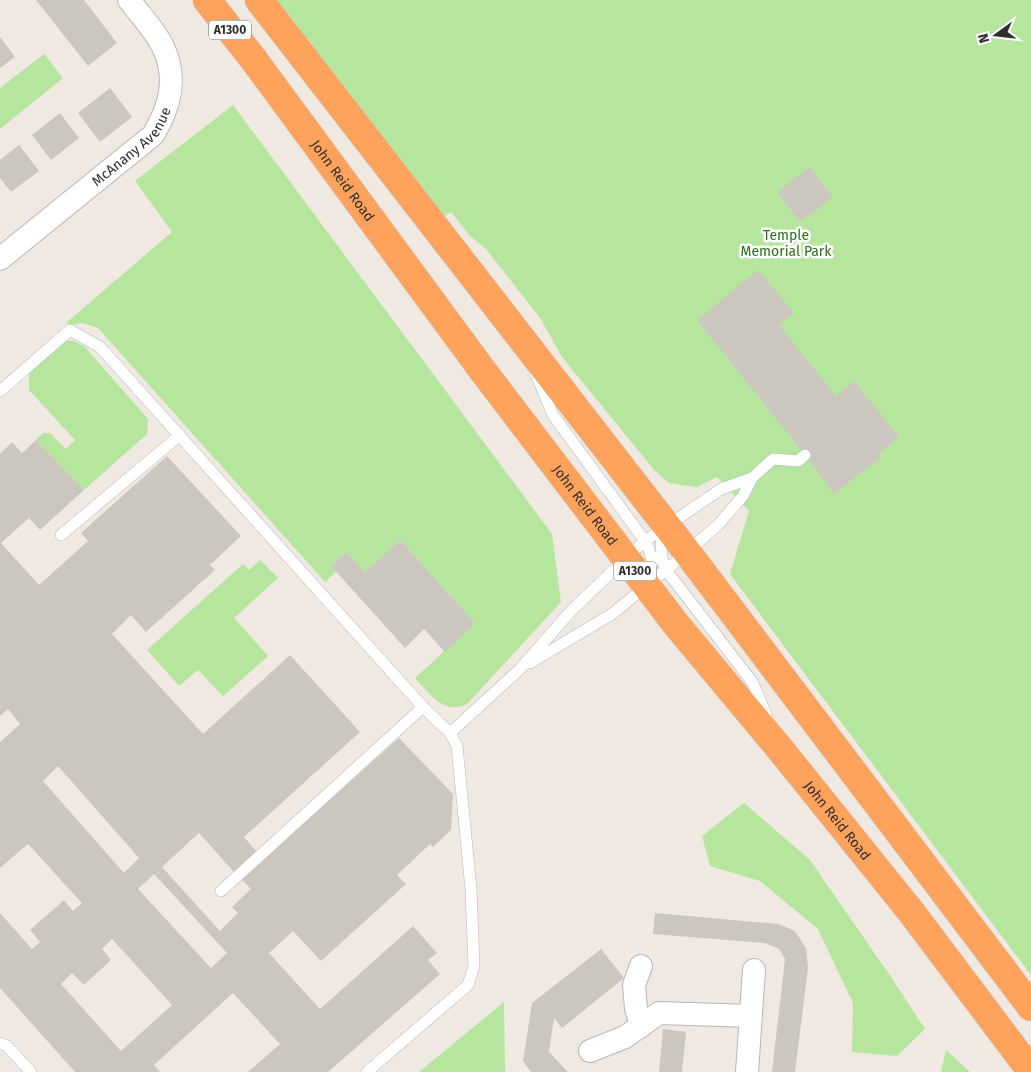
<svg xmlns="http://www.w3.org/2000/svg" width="1031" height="1072" font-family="'Fira Sans',sans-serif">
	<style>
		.green { fill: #b6e59e }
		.building { fill: #cbc7bf; fill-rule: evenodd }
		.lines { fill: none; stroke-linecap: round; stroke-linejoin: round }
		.lane-casing { stroke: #b4b7c1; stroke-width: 12 }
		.street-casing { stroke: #b4b7c1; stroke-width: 24 }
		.highway-casing { stroke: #c9c9c9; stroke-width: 29 }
		.lane { stroke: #fff; stroke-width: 11 }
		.street { stroke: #fff; stroke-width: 22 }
		.highway { stroke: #ffa35c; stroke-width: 28 }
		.labels { text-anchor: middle; stroke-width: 5; stroke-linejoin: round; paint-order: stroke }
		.shield { fill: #fff; stroke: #6d6d6d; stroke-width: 1 }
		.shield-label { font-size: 12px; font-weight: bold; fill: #2e2e2e }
		.street-label { font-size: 14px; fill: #2e2e2e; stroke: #fff }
		.park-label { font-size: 14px; fill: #2c6e1b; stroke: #fff }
	</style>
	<rect width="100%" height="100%" fill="#efe9e1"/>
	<!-- green -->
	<path class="green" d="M 274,0 L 1031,0 L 1031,975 L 730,574 L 749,511 L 717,477 L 697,487 L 669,483 L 655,471 L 562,357 L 540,318 L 486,249 L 470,236 L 451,212 L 442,218 Z
		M 44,54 L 63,78 L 0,129 L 0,88 Z
		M 233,105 L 552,534 L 561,602 L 468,703 C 445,717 429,693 415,678 L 475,623 L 400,540 L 365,572 L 346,552 L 331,566 L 336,572 L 325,582 L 98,328 L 83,323 L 69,325 L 66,323 L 172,232 L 135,181 Z
		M 65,340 L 74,341 L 84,346 L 148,419 L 147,434 L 84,490 L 36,440 L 43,433 L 50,433 L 66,449 L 75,440 L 29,390 L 29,372 Z
		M 260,560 L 278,578 L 234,618 L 268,656 L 223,696 L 198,670 L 179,686 L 147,650 L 243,564 L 249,570 Z
		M 744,803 L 810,860 L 893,980 L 925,1029 L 897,1056 L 852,1052 L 853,1003 L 818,929 L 760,881 L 710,866 L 702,836 Z
		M 504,1002 L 505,1072 L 419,1072 Z
		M 946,1050 L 970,1072 L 941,1072 Z"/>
	<!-- building -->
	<path class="building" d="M 36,0 L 84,0 L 117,43 L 88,66 Z
		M 0,37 L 15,57 L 0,68 Z
		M 110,88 L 132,117 L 100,142 L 78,113 Z
		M 60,113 L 79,138 L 51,160 L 32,135 Z
		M 19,145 L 39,171 L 11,192 L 0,178 L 0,160 Z
		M 810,167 L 833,197 L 800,222 L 777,192 Z
		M 758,270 L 794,313 L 779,325 L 836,396 L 854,381 L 899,437 L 879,454 L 881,457 L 834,494 L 805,455 L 697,320 Z
		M 36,440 L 84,490 L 40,530 L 29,518 L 1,543 L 39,585 L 88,541 L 81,533 L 167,456 L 241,536 L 210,565 L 215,570 L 146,632 L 131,615 L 112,634 L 203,734 L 290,655 L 360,732 L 244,837 L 256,851 L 234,872 L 199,833 L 162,867 L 220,931 L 238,913 L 232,907 L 251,889 L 241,879 L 399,738 L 453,794 L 451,830 L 433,847 L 430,844 L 397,875 L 406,884 L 321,961 L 293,931 L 269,953 L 320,1009 L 413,926 L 437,953 L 428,960 L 440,974 L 328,1072 L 248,1072 L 280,1044 L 233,993 L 154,1065 L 160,1072 L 75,1072 L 0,988 L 0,913 L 32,949 L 40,942 L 30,930 L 64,900 L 73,911 L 82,903 L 28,844 L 0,868 L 0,742 L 20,724 L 8,709 L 0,716 L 0,454 L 12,442 L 22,453 ZM 58,766 L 139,858 L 124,873 L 43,781 ZM 154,874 L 227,953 L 211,968 L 138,889 ZM 112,939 L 172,1005 L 121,1051 L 61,984 L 72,973 L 84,985 L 111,960 L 102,949 Z
		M 400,540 L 475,623 L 445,652 L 424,629 L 405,648 L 331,566 L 346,552 L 365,572 Z
		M 655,913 L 778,924 L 795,931 L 806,948 L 808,968 L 795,1072 L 772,1072 L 785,959 L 779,949 L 765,943 L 653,934 Z
		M 601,949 L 624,978 L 562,1028 L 554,1018 L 549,1052 L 568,1072 L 531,1072 L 523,1061 L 532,1003 Z
		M 663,1029 L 686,1032 L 682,1072 L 659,1072 Z"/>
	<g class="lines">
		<defs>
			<path id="lane" d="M 535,372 L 553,415 L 645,541 C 653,556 655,570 648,585
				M 0,391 L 70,330 L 100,347 L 423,707 L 450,733 L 457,746 L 471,889 L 474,966 L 468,985 L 367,1072
				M 666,528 C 659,541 660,557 666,570 L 753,683 L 768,720
				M 61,535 L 180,435
				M 530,663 L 612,614 L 666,570 L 718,525 L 743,496 L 752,478 L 773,459 L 798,461 L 805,455
				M 450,733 L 520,669 L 571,611 L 626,558 L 645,541 L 721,489 L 752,478
				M 221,891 L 423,707
				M 0,1043 L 7,1046 L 31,1072"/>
			<g id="street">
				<path id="s1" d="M 0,259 L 153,135 C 170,107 178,78 163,47 C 155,30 140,15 129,0"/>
				<path d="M 641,1026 L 636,1008 L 634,985 L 641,966"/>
				<path d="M 590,1051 L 625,1037 L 659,1013 L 751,1016"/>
				<path d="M 747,1072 L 754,970"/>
			</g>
			<g id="highway">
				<path id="s2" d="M 207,0 L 254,60 L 483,371 L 675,623 L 780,749 L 912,913 L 1031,1071"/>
				<path d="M 259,0 L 687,552 L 1031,1007"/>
			</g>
		</defs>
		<!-- lane casing -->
		<use href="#lane" class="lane-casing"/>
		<!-- street casing -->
		<use href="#street" class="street-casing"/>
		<!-- highway casing -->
		<use href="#highway" class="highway-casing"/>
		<!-- lane -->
		<use href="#lane" class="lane"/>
		<!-- street -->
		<use href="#street" class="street"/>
		<!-- highway -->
		<use href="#highway" class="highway"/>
	</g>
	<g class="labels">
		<!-- shield labels -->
		<g class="shield">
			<rect x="209" y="20.5" width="42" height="19" rx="4"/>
			<rect x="614" y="561.5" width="42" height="19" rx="4"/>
		</g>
		<g class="shield-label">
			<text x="230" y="34">A1300</text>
			<text x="635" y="575">A1300</text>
		</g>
		<!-- street labels -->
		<g class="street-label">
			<text dy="5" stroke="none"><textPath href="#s1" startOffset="174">McAnany Avenue</textPath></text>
			<text dy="5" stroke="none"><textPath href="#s2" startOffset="226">John Reid Road</textPath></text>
			<text dy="5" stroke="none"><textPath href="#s2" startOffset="631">John Reid Road</textPath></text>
			<text dy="5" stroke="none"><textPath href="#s2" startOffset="1035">John Reid Road</textPath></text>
		</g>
		<!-- park labels -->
		<g class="park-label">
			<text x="786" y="240">Temple<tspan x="786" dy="16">Memorial Park</tspan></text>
		</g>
	</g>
	<!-- north arrow -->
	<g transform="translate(996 35) rotate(255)" stroke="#ffffff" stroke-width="4" paint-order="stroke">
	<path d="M0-4L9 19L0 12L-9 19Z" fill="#2e2e2e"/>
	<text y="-8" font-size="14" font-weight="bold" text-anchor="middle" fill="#2e2e2e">N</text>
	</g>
</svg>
